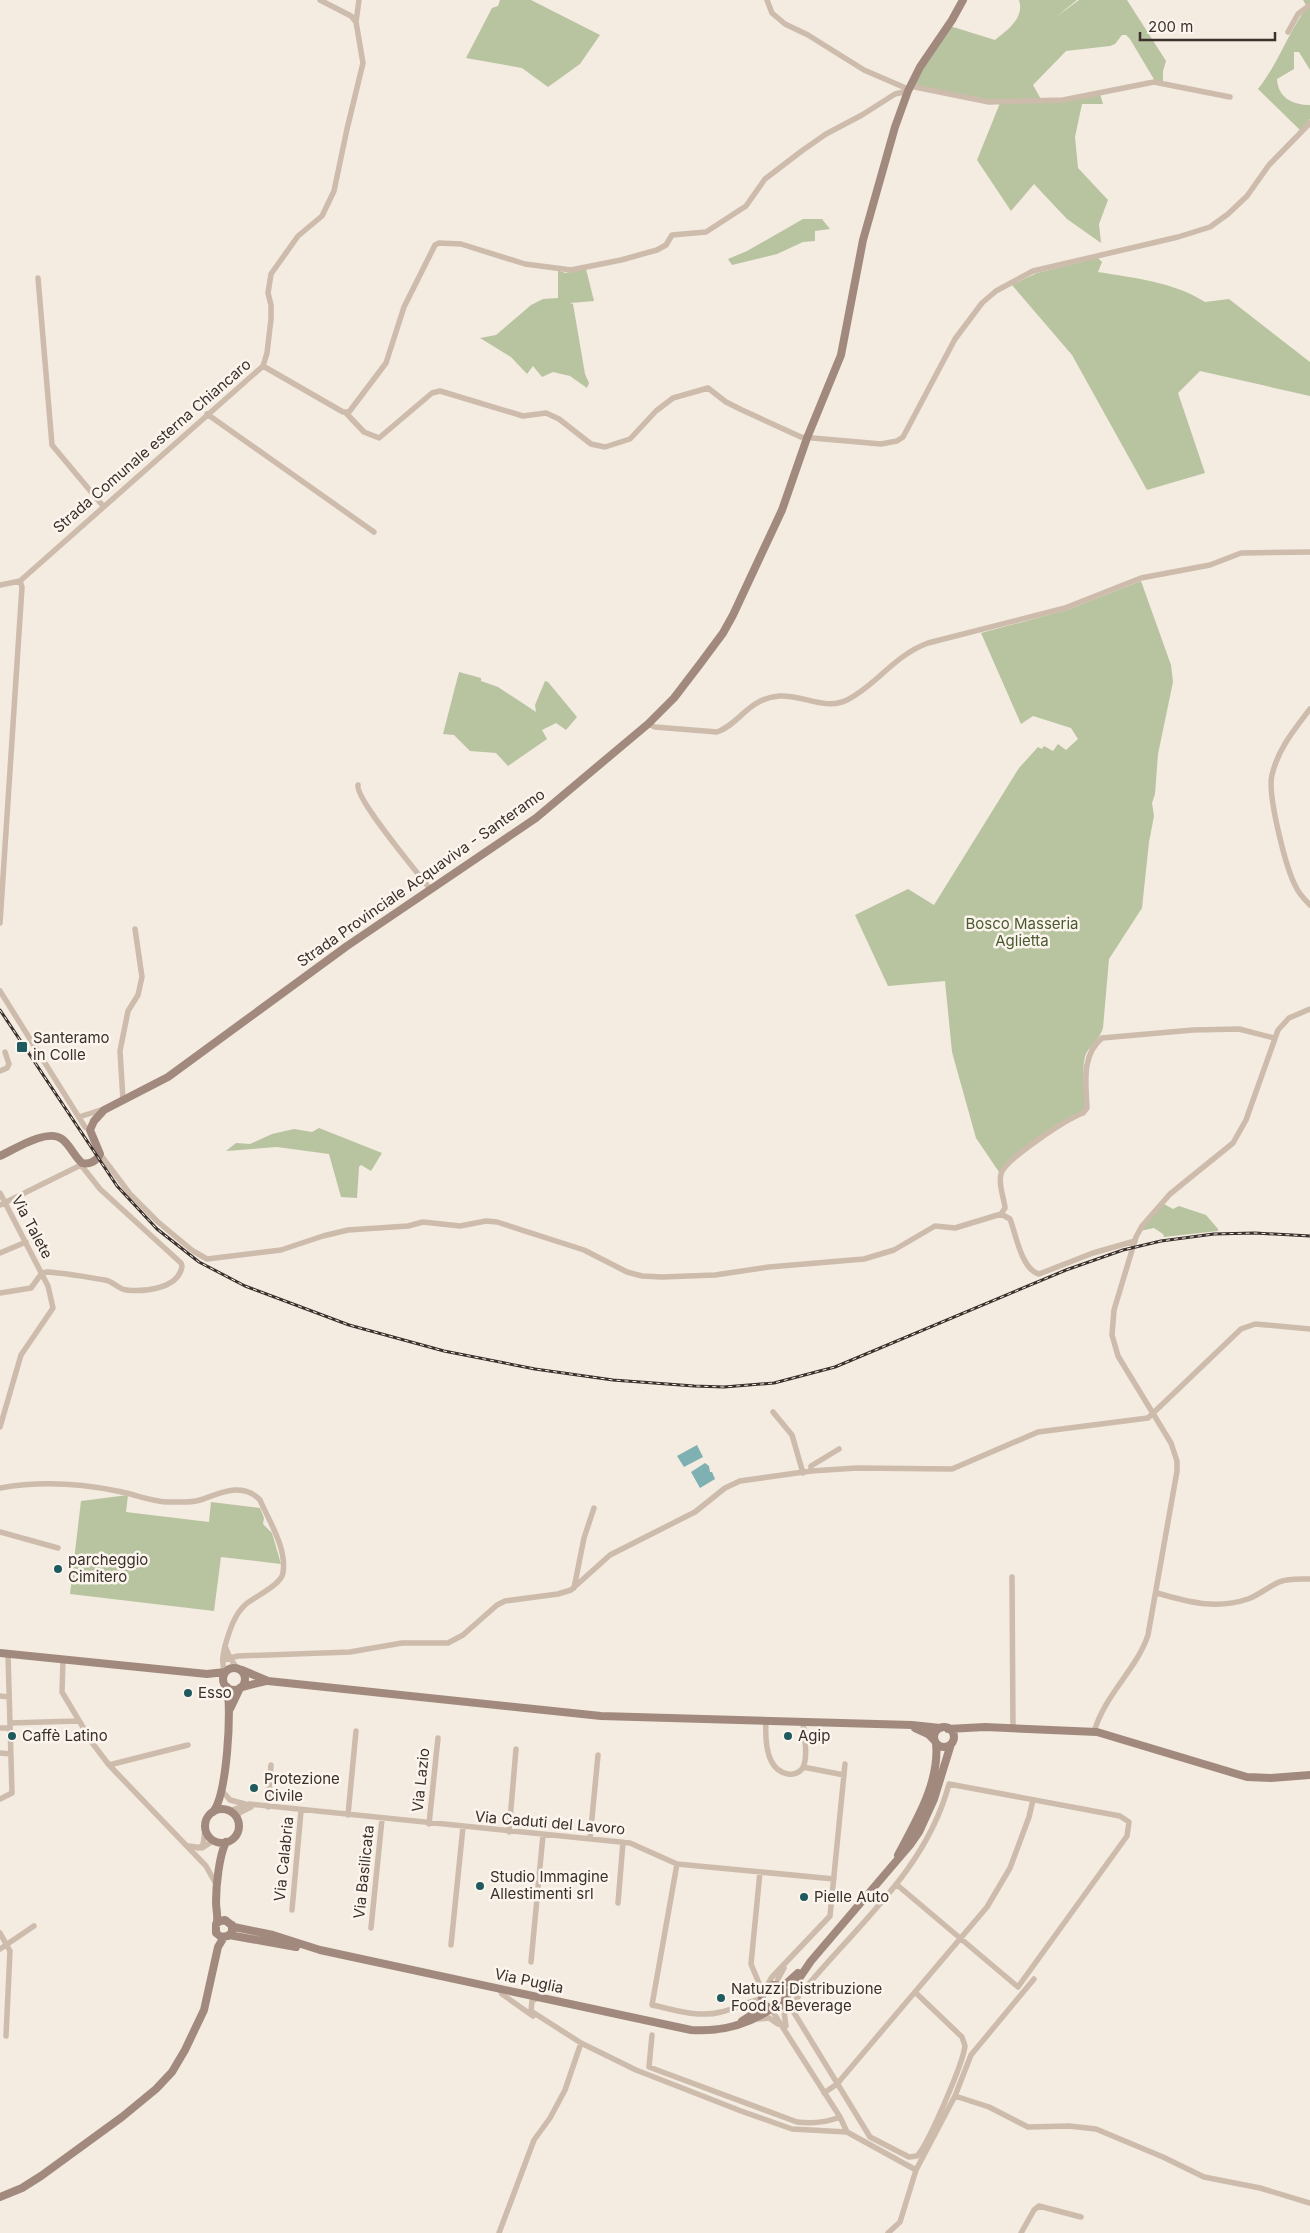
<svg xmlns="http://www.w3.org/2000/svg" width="1310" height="2233" font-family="Inter,sans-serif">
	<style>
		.green { fill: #b8c4a0 }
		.water { fill: #7fb0b2 }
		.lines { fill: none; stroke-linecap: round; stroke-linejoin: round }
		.minor { stroke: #cdbbac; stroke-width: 5.5 }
		.secondary { stroke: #a18a7d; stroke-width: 8 }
		.rail-casing { stroke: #3b302b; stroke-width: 3 }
		.rail { stroke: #fbf5ee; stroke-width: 1; stroke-dasharray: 4; stroke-linecap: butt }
		.poi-dot { fill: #1f5a5e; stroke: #fbf5ee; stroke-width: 2 }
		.labels { text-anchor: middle; stroke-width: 5; stroke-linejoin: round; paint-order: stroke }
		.street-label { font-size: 15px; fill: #3b302b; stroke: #fbf5ee }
		.park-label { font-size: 15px; fill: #4a5a2e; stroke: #fbf5ee }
		.poi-label { font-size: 15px; fill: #3b302b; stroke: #fbf5ee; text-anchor: start }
	</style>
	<rect width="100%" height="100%" fill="#f4ebe1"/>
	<!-- green -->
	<path class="green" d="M 500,0 L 531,0 L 600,35 L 580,64 L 548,87 L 522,68 L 466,58 L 492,8 L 498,6 Z
		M 1019,0 L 1077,0 L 1056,17 L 1079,0 L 1127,0 L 1166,61 L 1163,71 L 1163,81 L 1155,81 L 1130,39 L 1126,35 L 1122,35 L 1115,44 L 1110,46 L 1066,51 L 1033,85 L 1043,103 L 1100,94 L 1103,104 L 1082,104 L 1075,137 L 1078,168 L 1108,200 L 1099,224 L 1101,243 L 1067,219 L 1034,184 L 1011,211 L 977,160 L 1000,103 L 912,84 L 950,26 L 995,40 C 1007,30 1025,18 1019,0 Z
		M 1303,0 L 1310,0 L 1310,70 L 1299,52 L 1294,52 L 1294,69 L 1277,79 C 1278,98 1293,105 1310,105 L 1310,119 L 1300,130 L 1258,89 C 1278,64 1288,33 1307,7 Z
		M 803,219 L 822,219 L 830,229 L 815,231 L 815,241 L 803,242 L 777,254 L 732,265 L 728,259 L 747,251 Z
		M 1098,258 L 1102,262 L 1098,272 C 1134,278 1174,282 1205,302 L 1229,299 L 1310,362 L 1310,396 L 1200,371 L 1178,393 L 1205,473 L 1147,490 L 1072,355 L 1012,285 L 1037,273 Z
		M 586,269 L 594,301 L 570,303 L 573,304 L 585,374 L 589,383 L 587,388 L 570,376 L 553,372 L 542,377 L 533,366 L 527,374 L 511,357 L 480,338 L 496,335 L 531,305 L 543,299 L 558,298 L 558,270 L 565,273 Z
		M 1141,581 L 1171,665 L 1173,682 L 1158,754 L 1155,794 L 1152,803 L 1154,816 L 1149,842 L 1142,908 L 1109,959 L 1103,1028 C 1100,1039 1091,1044 1086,1054 C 1081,1066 1085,1095 1085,1109 L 1003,1166 L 999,1172 L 976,1138 L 952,1052 L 945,981 L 888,986 L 855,915 L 908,889 L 934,905 L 1019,768 L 1038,747 L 1042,749 L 1044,746 L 1053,751 L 1058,744 L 1066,750 L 1078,739 L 1071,728 L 1033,716 L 1021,724 L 981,633 L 1067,610 Z
		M 459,672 L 481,678 L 481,681 L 498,687 L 536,712 L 535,705 L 545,681 L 548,682 L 577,717 L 566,730 L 556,723 L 542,730 L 547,739 L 508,766 L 496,753 L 470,751 L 454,735 L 443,734 Z
		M 319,1128 L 382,1153 L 371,1171 L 361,1165 L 359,1167 L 357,1198 L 341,1197 L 329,1154 L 277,1147 L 226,1151 L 236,1143 L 250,1144 L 272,1134 L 294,1129 L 312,1132 Z
		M 1164,1204 L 1173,1209 L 1179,1206 L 1206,1215 L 1218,1229 L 1218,1231 L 1164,1237 L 1163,1234 L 1154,1228 L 1140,1231 Z
		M 128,1495 L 126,1512 L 209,1522 L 211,1502 L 260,1508 L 264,1518 L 263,1524 L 272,1533 L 281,1564 L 221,1557 L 214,1611 L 70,1594 L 81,1501 Z"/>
	<!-- water -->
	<path class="water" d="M 697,1445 L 703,1457 L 684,1467 L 677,1456 Z
		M 705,1463 L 709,1466 L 710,1472 L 712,1472 L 715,1479 L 700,1488 L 691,1472 Z"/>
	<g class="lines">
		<!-- minor -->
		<path class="minor" d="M 320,0 L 351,16 L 356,22
			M 767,0 L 772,13 L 785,24 L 808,35 L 864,70 L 908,89
			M 1288,32 L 1298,14 L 1310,5
			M 910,86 L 989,102 L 1063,100 L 1154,82 L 1230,97
			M 38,278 L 52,445 L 103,506
			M 263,366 L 343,412 L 349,412 L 386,363 L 404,307 L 435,245 L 439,243 L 461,244 L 525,264 L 571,270 L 621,260 L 657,250 L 666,245 L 672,235 L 706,232 L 746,206 L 765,179 L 803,150 L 826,134 L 862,115 L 895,94 L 908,91
			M 346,413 L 364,432 L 379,438 L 432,393 L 440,391 L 523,416 L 546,413 L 559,419 L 591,444 L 605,447 L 630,439 L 656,411 L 673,398 L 708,388 L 726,402 L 742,410 L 801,437 L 881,444 L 897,441 L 903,437 L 955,339 L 982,303 L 996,291 L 1033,271 L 1178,237 L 1210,227 L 1228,214 L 1247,196 L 1269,165 L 1310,123
			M 207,414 L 374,532
			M 0,585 L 20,581
			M 1310,709 C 1294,730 1278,749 1272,775 C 1267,794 1286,869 1296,887 C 1299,894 1304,899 1310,905
			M 648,724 L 655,727 L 717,732 C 740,724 747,699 779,696 C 802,694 825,711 847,700 C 877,685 893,656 928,643 L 1065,608 L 1141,578 L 1210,565 L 1241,553 L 1310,552
			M 358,785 C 355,799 418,873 430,889
			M 0,923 L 22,587 L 20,581 L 263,366 L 267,353 L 271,319 L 271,305 L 268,293 L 271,274 L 298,236 L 322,216 L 334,191 L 347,129 L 363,63 L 356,22 L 359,0
			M 0,991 L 85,1127 L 90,1130
			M 0,1071 L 7,1068 L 9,1064 L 5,1052
			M 123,1100 L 120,1051 L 128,1011 L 138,995 L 142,977 L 135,929
			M 79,1117 L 107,1108
			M 100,1154 L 130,1194 L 158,1222 L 193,1251 L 207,1259 L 281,1250 L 323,1236 L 348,1230 L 408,1226 L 423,1222 L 460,1226 L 486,1221 L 497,1222 L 584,1250 L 627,1272 L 642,1276 L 662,1277 L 715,1275 L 769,1267 L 864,1259 L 894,1250 L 935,1226 L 955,1228 L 1001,1214 L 1005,1208 C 1004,1197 998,1185 1001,1174 C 1005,1159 1067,1119 1083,1113 L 1087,1108 C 1086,1084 1081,1055 1102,1038 L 1193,1030 L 1239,1029 L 1274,1038
			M 0,1193 L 48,1286 L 53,1308 L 21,1355 L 0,1427
			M 0,1205 L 83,1164
			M 1001,1214 L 1010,1219 C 1016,1234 1021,1269 1039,1274 L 1093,1253 L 1135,1241
			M 0,1253 L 26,1242
			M 0,1293 L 31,1288 L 42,1273 L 47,1272 C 66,1273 86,1277 105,1280 C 113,1281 118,1289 126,1290 C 144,1292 179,1289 182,1266 L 181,1263 L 100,1189 L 81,1165
			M 773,1412 L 792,1435 L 803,1473
			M 811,1471 L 811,1466 L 839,1449
			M 0,1488 C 39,1481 78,1483 117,1491 C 135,1494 151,1502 169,1502 C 179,1502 190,1503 200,1500 C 219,1494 242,1481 260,1500 C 269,1521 287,1548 283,1573 C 281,1585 254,1597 245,1605 C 234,1615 229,1632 225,1646 C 223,1656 221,1662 225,1672
			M 0,1532 L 58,1548
			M 1012,1577 L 1013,1729
			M 574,1588 L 584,1538 L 594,1508
			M 1157,1593 C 1188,1602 1216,1610 1248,1599 C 1259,1595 1268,1587 1279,1582 C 1289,1578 1300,1579 1310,1579
			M 225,1646 L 230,1658 L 237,1668
			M 63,1659 L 62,1692 L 93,1744 L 109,1765 L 206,1866 L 216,1884
			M 223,1660 L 238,1656 L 350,1652 L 402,1643 L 448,1643 L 463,1635 L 497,1605 L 505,1601 L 558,1594 L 571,1590 L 610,1555 L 695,1512 L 725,1488 L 740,1481 L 811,1471 L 857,1468 L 952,1469 L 1038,1432 L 1148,1418 L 1241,1329 L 1255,1324 L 1310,1329
			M 0,1696 L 9,1697
			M 766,1721 C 765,1739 765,1770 788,1774 C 793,1775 799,1773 802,1769 C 809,1759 804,1734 803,1722
			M 10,1723 L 78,1721
			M 0,1728 L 10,1728
			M 1094,1732 C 1105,1694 1137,1669 1148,1635 L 1177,1471 L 1177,1461 L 1171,1443 L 1118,1356 L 1112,1335 L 1114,1310 L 1136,1237 L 1142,1226 L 1170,1194 L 1233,1143 L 1246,1120 L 1278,1030 L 1289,1018 L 1310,1009
			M 0,1753 L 11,1754
			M 109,1765 L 188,1745
			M 803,1767 L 844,1775
			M 224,1793 L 230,1800 L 245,1804
			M 0,1799 L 12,1793 L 8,1654
			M 268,1807 L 271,1765
			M 229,1811 L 249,1804 L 630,1843 L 677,1864 L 834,1879
			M 348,1815 L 356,1731
			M 237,1820 L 239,1813 L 251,1807
			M 429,1824 L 438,1738
			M 509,1832 L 516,1749
			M 590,1839 L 598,1755
			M 189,1846 L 202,1848 L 213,1841
			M 198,1848 L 203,1845 L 205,1830
			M 677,1864 L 652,2005 C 675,2010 699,2018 721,2012 C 735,2009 748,2001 762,1999
			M 760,1872 L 751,1964 L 763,1993
			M 896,1884 L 1018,1987 L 1127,1836 L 1129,1822 L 1120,1816 L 949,1784 C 925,1875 849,1931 794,2002 L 793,2011 L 870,2137 L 909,2157 L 917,2156 C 929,2143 963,2063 965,2046 L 962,2037 L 916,1993
			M 618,1903 L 623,1842
			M 292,1910 L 301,1811
			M 371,1928 L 382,1819
			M 0,1933 L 10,1951 L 6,2036
			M 451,1945 L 463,1827
			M 0,1949 L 34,1926
			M 531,1962 L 543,1835
			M 777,1986 L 778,1979 L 784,1968
			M 499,1988 L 502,1994 L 533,2016
			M 765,1989 L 772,1977 L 830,1916 L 845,1764
			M 539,1997 L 532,2001 L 531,2011 L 581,2043 L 636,2070 L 741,2111 L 792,2129 L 847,2132 L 916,2170
			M 783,2005 L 786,2026
			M 771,2009 L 840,2117 L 847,2132
			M 758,2019 L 769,2018 L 778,2024
			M 652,2035 L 649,2067 L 797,2122 C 813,2124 825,2123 840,2117
			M 824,2093 L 837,2084 L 987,1907 L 1010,1868 L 1029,1817 L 1033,1800
			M 955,2096 L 989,2107 L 1028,2127 L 1069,2126 L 1096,2129 L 1163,2157 L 1204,2177 L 1260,2188 L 1310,2203
			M 499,2233 L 534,2140 L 550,2118 L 565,2090 L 581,2043
			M 888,2233 L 900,2222 L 916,2170 L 955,2096 L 971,2055 L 1034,1979
			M 1021,2233 L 1034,2210 L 1039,2206 L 1081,2217"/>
		<!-- secondary -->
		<path class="secondary" d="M 0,1156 C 15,1149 47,1128 62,1139 C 70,1145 74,1156 82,1163 C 89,1165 97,1161 100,1154 L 90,1130 L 94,1121 L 104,1110 L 168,1077 L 347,946 L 536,818 L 648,724 L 674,698 L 700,664 L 723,633 L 733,615 L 782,510 L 807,438 L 841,355 L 863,240 L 895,127 L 908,91 L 920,67 L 952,20 L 963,0
			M 0,1653 L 207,1674 L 225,1672
			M223 1679a11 11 0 1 1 22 0a11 11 0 1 1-22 0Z
			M 242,1670 L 268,1681 L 601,1716 L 912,1725 L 940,1728
			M 242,1687 L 266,1681
			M 230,1709 L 240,1688
			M934 1737a10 10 0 1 1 20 0a10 10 0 1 1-20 0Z
			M 915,1728 L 928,1734 L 935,1741
			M 948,1729 L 985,1727 L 1097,1732 L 1247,1777 L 1271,1778 L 1310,1775
			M205 1826a17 17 0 1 1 34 0a17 17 0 1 1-34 0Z
			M 213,1812 C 227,1795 232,1709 227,1687
			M 898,1855 C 916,1821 940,1782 936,1743
			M 217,1922 C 218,1915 216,1909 216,1902 C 216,1886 219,1856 226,1842
			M 232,1925 L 232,1932 L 228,1936 L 221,1937 L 216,1933 L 216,1924 L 220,1921 L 225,1920 L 234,1927 L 273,1935 L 320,1950 L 691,2030 C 720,2032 747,2025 771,2009
			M 229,1935 L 296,1947
			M762 1997a12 12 0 1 1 24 0a12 12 0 1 1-24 0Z
			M 779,1987 L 787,1983 L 798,1973
			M 785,1999 L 811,1961 L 910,1845 L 919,1832 L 934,1799 L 951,1744
			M 742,2021 L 759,2010 L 762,2001
			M 0,2197 L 22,2188 L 41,2176 L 122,2117 L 156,2089 L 172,2072 L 185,2050 L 204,2010 L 218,1947 L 224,1937"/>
		<defs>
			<path id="rail" d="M 0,1010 L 117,1186 L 157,1229 L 199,1262 L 245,1286 L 349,1325 L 444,1351 L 535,1369 L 613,1380 L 694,1386 L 724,1387 L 774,1383 L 835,1367 L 1066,1270 L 1123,1250 L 1161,1241 L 1214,1234 L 1255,1233 L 1310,1236"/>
		</defs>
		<!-- rail casing -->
		<use href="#rail" class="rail-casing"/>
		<!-- rail -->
		<use href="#rail" class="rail"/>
	</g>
	<!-- markers -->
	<g class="poi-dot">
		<rect x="16" y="1041" width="12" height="12" rx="2.5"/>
		<circle cx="58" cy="1569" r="5"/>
		<circle cx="188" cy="1693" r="5"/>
		<circle cx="12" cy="1736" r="5"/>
		<circle cx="788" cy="1736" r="5"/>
		<circle cx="254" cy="1788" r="5"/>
		<circle cx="480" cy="1886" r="5"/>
		<circle cx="804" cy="1897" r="5"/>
		<circle cx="721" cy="1998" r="5"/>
	</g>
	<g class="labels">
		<!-- street labels -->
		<g class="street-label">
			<text transform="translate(152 446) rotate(-41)" y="5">Strada Comunale esterna Chiancaro</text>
			<text transform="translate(421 878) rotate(-35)" y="5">Strada Provinciale Acquaviva - Santeramo</text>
			<text transform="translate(32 1227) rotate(62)" y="5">Via Talete</text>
			<text transform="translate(421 1780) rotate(-84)" y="5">Via Lazio</text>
			<text transform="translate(550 1823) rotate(5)" y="5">Via Caduti del Lavoro</text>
			<text transform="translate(284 1859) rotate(-84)" y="5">Via Calabria</text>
			<text transform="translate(364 1872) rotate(-84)" y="5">Via Basilicata</text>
			<text transform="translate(529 1981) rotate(12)" y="5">Via Puglia</text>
		</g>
		<!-- park labels -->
		<g class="park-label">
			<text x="1022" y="929">Bosco Masseria<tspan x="1022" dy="17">Aglietta</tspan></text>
		</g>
		<!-- poi labels -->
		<g class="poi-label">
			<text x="33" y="1043">Santeramo<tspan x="33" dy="17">in Colle</tspan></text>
			<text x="68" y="1565">parcheggio<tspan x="68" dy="17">Cimitero</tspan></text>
			<text x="198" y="1698">Esso</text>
			<text x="22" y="1741">Caffè Latino</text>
			<text x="798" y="1741">Agip</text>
			<text x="264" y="1784">Protezione<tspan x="264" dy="17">Civile</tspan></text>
			<text x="490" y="1882">Studio Immagine<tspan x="490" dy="17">Allestimenti srl</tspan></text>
			<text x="814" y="1902">Pielle Auto</text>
			<text x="731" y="1994">Natuzzi Distribuzione<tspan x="731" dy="17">Food &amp; Beverage</tspan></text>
		</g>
	</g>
	<!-- scale -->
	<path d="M1140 32v8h135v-8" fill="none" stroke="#3b302b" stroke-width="2.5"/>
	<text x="1148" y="32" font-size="15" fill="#3b302b" stroke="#fbf5ee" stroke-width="4" paint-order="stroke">200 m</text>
</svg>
